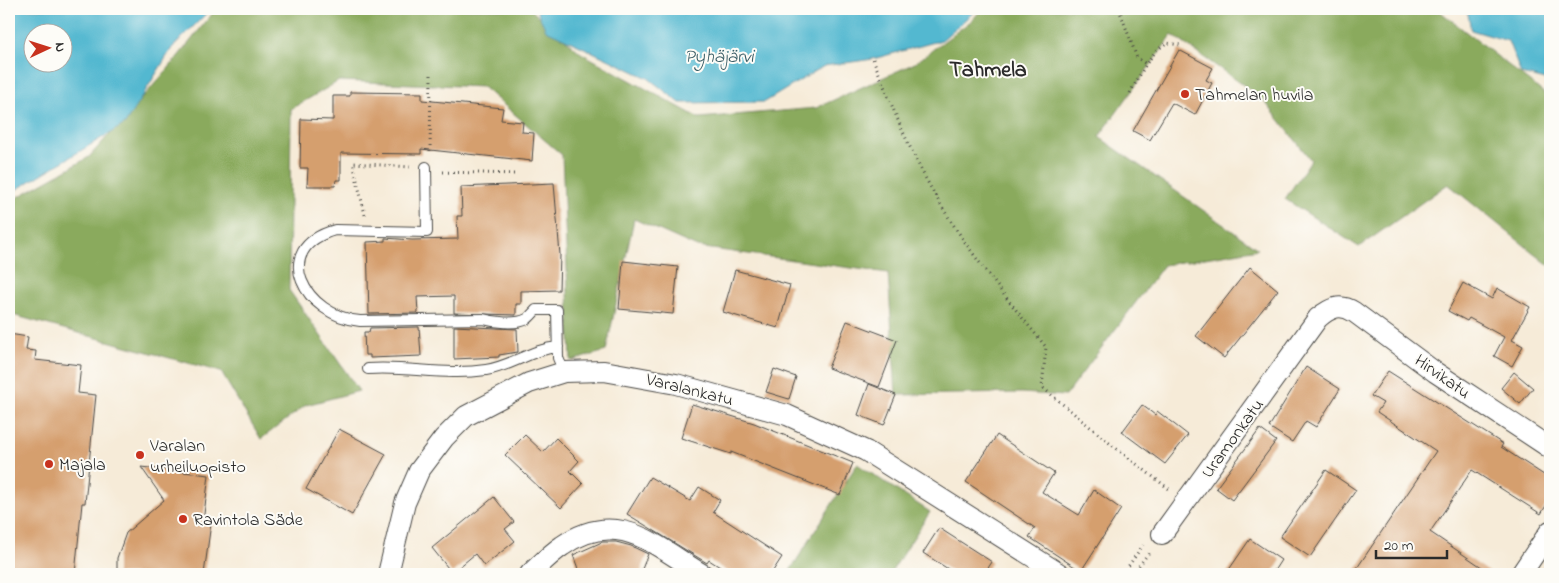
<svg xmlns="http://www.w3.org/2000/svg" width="1559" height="583" font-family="'Indie Flower',sans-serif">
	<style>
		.forest { fill: #8aaa5d; stroke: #5a6a44 }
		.water { fill: #52b8d0; stroke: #3e727e; fill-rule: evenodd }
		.building { fill: #d59f6e }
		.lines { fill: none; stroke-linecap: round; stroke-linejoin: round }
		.service-casing { stroke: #494845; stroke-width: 12 }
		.minor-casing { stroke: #494845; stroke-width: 22 }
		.path { stroke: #494845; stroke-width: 3; stroke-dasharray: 1 4; stroke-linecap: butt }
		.service { stroke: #fff; stroke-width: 10 }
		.minor { stroke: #fff; stroke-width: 20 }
		.poi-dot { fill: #c8321e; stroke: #fdfcf7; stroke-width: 2 }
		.labels { text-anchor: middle; stroke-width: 4; stroke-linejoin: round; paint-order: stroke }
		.poi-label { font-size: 18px; fill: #2b2b2b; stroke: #fdfcf7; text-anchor: start }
		.street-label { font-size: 18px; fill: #2b2b2b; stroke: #fdfcf7 }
		.water-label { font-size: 19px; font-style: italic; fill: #395c65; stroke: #fdfcf7 }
		.district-label { font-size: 22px; font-weight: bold; fill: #2b2b2b; stroke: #fdfcf7 }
	</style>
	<rect width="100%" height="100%" fill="#fdfcf7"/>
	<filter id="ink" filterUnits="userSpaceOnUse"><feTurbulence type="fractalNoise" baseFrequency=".02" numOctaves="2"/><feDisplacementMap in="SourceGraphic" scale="10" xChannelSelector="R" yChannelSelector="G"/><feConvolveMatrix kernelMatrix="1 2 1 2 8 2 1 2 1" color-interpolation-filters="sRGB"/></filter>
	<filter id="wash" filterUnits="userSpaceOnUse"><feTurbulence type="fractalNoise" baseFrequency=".0096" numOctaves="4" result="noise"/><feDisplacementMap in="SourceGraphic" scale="20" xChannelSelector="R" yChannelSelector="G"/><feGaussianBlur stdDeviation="1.12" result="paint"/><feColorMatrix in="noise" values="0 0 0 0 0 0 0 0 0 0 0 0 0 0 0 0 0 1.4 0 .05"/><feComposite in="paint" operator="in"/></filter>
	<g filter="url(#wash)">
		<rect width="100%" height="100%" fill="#f6ebd8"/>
		<!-- forest -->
		<path class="forest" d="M 216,9 L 530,9 L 581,53 L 699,118 L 816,108 L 915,63 L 971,21 L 982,9 L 1437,9 L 1550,98 L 1550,266 L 1448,184 L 1359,247 L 1285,199 L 1311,160 L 1262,98 L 1172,35 L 1099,137 L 1258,249 L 1164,265 L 1065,396 L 1022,393 L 896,395 L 888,273 L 697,247 L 634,219 L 606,351 L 571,361 L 562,155 L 483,87 L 339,81 L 291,109 L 289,290 L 359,391 L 306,405 L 261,439 L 221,372 L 9,314 L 9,202 L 89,157 L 168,69 Z
			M 857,464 L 930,512 L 890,574 L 788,574 Z"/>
		<!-- water -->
		<path class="water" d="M 9,9 L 211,9 L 172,48 L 125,124 L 9,194 ZM 32,32 L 62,32 L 62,62 L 32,62 Z
			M 536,9 L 977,9 L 942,40 L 873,59 L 824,66 L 765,102 L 680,103 L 648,78 L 546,30 Z
			M 1467,9 L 1550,9 L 1550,81 L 1521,74 L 1508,41 L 1471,30 Z"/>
		<g id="blocks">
			<!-- building -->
			<path class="building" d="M 1179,50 L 1213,68 L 1206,80 L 1212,83 L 1195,115 L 1172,103 L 1150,140 L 1133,131 Z
				M 350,92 L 422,93 L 422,100 L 503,108 L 501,120 L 523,122 L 522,132 L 534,133 L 532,161 L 421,149 L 421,154 L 341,153 L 341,180 L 336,180 L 335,186 L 307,186 L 308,168 L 300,168 L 301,119 L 333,120 L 333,96 L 350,96 Z
				M 554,183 L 560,255 L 559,290 L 521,291 L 521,304 L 516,304 L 516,315 L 454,313 L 454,296 L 417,297 L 418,313 L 369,314 L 367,242 L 385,241 L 385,238 L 412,240 L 458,239 L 457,216 L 462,216 L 461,187 Z
				M 623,261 L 678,267 L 673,314 L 619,309 Z
				M 1250,267 L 1278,290 L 1224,358 L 1196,336 Z
				M 735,270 L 790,285 L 778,328 L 723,312 Z
				M 1463,283 L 1492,299 L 1497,288 L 1530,307 L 1512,340 L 1523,346 L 1512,366 L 1494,356 L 1504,337 L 1469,318 L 1467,321 L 1448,311 Z
				M 847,321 L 897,340 L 879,387 L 828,368 Z
				M 454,326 L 517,329 L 518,352 L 499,355 L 499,357 L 454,359 Z
				M 419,327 L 421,356 L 370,358 L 370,355 L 365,355 L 364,332 L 369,332 L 370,328 Z
				M 9,334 L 28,337 L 26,350 L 36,351 L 35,360 L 81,365 L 78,393 L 96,395 L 85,503 L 82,503 L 75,574 L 9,574 Z
				M 1306,367 L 1340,389 L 1316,427 L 1306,421 L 1292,442 L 1269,427 Z
				M 774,369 L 796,377 L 789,399 L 766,392 Z
				M 1388,371 L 1503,444 L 1501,447 L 1550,479 L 1550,499 L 1541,514 L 1472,470 L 1430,532 L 1492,574 L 1353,574 L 1436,451 L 1377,412 L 1383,403 L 1371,396 Z
				M 1514,372 L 1533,388 L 1520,404 L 1501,388 Z
				M 869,384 L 896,395 L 884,425 L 858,415 Z
				M 692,404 L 754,423 L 853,463 L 840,495 L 731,452 L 731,454 L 681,438 Z
				M 1142,405 L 1155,415 L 1157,411 L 1188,435 L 1165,464 L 1122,432 Z
				M 339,429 L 386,454 L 352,515 L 306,489 Z
				M 1260,429 L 1276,441 L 1232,500 L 1216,488 Z
				M 525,435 L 543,452 L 556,438 L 579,461 L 570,471 L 583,484 L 561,508 L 505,455 Z
				M 997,435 L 1054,473 L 1042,492 L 1079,515 L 1094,490 L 1121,509 L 1081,571 L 1029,537 L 1035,528 L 966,482 Z
				M 141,467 L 209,475 L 203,522 L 211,523 L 204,574 L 117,574 L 117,558 L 126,533 L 164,500 Z
				M 1326,470 L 1356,490 L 1310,557 L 1280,537 Z
				M 650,477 L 690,501 L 699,487 L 720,500 L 713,512 L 782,557 L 771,574 L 731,574 L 709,560 L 707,563 L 627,514 Z
				M 494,497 L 514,522 L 505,529 L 515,541 L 484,566 L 475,554 L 452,573 L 432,548 Z
				M 939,528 L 992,562 L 984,574 L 956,574 L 923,553 Z
				M 1250,539 L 1281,560 L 1272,574 L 1226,574 Z
				M 602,542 L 616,542 L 631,546 L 648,554 L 640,574 L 580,574 L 573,555 Z"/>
		</g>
	</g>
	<g filter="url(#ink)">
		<use href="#blocks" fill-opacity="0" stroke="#494845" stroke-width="1"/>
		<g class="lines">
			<defs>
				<path id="service" d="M 426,167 L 427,232 L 335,230 C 268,249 305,316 360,321 L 483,319 C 494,322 516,325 527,319 C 530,317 533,313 536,310 L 557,310 L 558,358 L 564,372
					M 368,369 C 407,366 446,376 486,370 C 512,366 532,349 558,347"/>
				<path id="minor" d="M 1162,534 L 1318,318 C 1330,308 1340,303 1354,312 L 1435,372 L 1550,448
					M 388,574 L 405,503 L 419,471 L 444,438 L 466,416 L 529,383 L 564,372 L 604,371 L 676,384 L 787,415 L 866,451 L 1060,574
					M 530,574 C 540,565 550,554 562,546 C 617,507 654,545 702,574
					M 1521,574 L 1550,531"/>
			</defs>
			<!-- service casing -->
			<use href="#service" class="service-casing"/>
			<!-- minor casing -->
			<use href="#minor" class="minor-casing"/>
			<!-- path -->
			<path class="path" d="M 1119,9 L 1137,58 L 1146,64
				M 873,59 C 886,90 898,123 913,153 C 946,224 997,287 1046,347 L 1042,387 L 1113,446 L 1169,489
				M 1130,93 L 1146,64 L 1156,51 L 1166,43 L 1181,45
				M 430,151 L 431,75
				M 443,172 L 517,174
				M 365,215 L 353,163 L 410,167
				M 1123,574 L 1143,545
				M 1133,574 L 1150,551"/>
			<!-- service -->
			<use href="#service" class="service"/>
			<!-- minor -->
			<use href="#minor" class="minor"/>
		</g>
	</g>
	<!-- markers -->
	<g class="poi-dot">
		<circle cx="1185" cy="94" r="5"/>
		<circle cx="140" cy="455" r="5"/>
		<circle cx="49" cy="464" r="5"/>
		<circle cx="183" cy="519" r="5"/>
	</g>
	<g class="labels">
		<!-- poi labels -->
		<g class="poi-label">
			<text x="1195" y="100">Tahmelan huvila</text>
			<text x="150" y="451">Varalan<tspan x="150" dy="21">urheiluopisto</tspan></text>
			<text x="59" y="470">Majala</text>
			<text x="193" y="525">Ravintola Säde</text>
		</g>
		<!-- street labels -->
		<g class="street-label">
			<text transform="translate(1443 376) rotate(35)" y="6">Hirvikatu</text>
			<text transform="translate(690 389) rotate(14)" y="6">Varalankatu</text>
			<text transform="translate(1232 438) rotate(-54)" y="6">Uramonkatu</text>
		</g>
		<!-- water labels -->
		<g class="water-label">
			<text x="719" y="62">Pyhäjärvi</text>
		</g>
		<!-- district labels -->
		<g class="district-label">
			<text x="988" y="76">Tahmela</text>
		</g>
	</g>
	<!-- margin -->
	<rect width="1559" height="583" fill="none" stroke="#fdfcf7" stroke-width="30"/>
	<!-- north arrow -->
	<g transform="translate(48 48) rotate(86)"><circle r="24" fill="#fdfcf7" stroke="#a9a8a5"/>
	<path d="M0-4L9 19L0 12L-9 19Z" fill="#c8321e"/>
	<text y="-8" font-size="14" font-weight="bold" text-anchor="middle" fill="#2b2b2b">N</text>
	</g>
	<!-- scale -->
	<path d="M1376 550v8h71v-8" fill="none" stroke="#2b2b2b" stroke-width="2.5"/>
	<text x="1384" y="550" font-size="15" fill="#2b2b2b" stroke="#fdfcf7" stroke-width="4" paint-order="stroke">20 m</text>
</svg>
